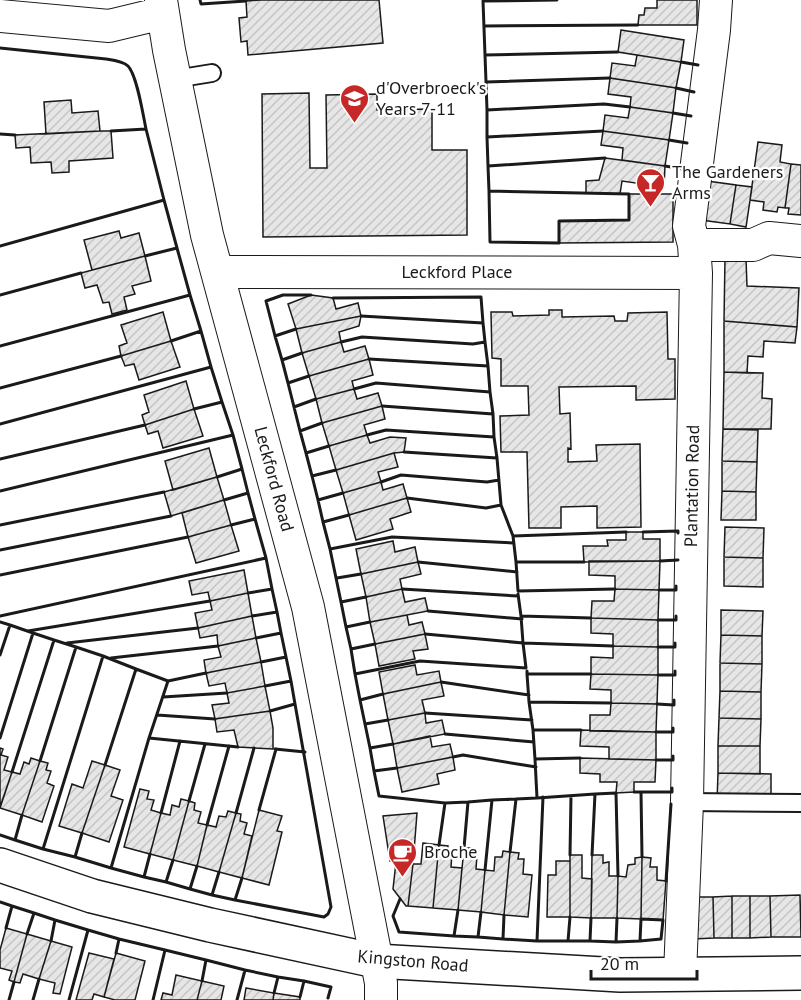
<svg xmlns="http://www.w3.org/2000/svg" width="801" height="1000" font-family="'PT Sans',sans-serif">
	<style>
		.building { fill: url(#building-hatch); stroke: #1a1a1a; stroke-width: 1.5 }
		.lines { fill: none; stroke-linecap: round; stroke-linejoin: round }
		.service-casing { stroke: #1a1a1a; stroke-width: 20 }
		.minor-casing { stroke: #1a1a1a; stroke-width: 34 }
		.tertiary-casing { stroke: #1a1a1a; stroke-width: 36 }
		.service { stroke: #fff; stroke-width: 16 }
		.minor { stroke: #fff; stroke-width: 32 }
		.tertiary { stroke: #fff; stroke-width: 33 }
		.wall { stroke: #1a1a1a; stroke-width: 3 }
		.labels { text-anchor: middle; stroke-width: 4.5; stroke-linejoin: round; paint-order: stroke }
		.poi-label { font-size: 18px; fill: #1a1a1a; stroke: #fff; text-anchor: start }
		.street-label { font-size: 18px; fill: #1a1a1a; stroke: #fff }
	</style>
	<defs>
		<pattern id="building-hatch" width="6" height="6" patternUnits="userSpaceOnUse" patternTransform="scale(1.5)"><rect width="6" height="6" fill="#e6e6e6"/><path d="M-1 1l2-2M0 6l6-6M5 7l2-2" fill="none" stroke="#c5c5c5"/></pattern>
	</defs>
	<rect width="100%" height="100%" fill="#fff"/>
	<!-- building -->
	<path class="building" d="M 261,0 L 379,0 L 383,43 L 248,55 L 247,41 L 241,42 L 239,18 L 247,17 L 246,1 Z
		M 657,0 L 697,0 L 697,25 L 638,25 L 639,15 L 644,15 L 645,8 L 657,8 Z
		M 621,30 L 684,40 L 681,62 L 618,52 Z
		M 637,55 L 681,62 L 676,88 L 610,78 L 612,63 L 635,66 Z
		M 610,78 L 676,88 L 673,113 L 630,107 L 631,97 L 608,94 Z
		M 309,93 L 310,168 L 327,168 L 326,95 L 377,94 L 377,110 L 432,109 L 432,150 L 467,150 L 467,235 L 263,237 L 262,94 Z
		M 71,100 L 72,113 L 98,111 L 100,131 L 46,134 L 44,102 Z
		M 630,107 L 673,113 L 669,140 L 603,131 L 605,115 L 628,118 Z
		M 100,131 L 111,131 L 113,158 L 69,161 L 69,172 L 52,173 L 51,162 L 31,163 L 30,147 L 16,148 L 15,135 Z
		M 603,131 L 669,140 L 665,166 L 622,160 L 623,148 L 601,145 Z
		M 758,142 L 782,145 L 780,162 L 791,164 L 785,208 L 778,207 L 777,212 L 763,210 L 764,202 L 750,200 Z
		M 605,158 L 665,166 L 664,187 L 622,181 L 620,194 L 586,193 L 586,181 L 599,180 Z
		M 791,164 L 801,165 L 801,215 L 788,214 L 789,208 L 785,208 Z
		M 707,181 L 736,185 L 730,224 L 701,220 Z
		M 736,185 L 752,187 L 746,227 L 730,224 Z
		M 629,194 L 673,194 L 673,242 L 559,243 L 559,221 L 629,220 Z
		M 119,231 L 121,238 L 139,233 L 145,256 L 92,270 L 84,240 Z
		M 145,256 L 151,281 L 132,286 L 135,294 L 124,297 L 127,310 L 112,314 L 109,302 L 103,303 L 97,285 L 85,288 L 81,273 Z
		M 725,258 L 746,259 L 747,286 L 799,288 L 797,327 L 724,321 Z
		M 311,295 L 333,298 L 336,309 L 358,303 L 361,316 L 296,329 L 288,304 Z
		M 549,310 L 562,310 L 562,317 L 614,316 L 615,321 L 627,321 L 628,313 L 667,312 L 668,359 L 675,359 L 675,399 L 636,400 L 636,386 L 559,387 L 560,414 L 570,413 L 571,449 L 568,448 L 568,462 L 597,461 L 596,445 L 640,444 L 641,527 L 597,528 L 597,506 L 561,507 L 561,528 L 529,528 L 527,452 L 501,452 L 500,416 L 529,415 L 528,386 L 501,386 L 501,359 L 492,358 L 491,312 L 512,312 L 513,316 L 549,315 Z
		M 163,312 L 171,341 L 121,356 L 119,346 L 127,343 L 121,325 Z
		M 361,316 L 359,326 L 339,332 L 341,342 L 302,353 L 296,329 Z
		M 724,321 L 797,327 L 795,343 L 764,341 L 763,357 L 748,356 L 747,373 L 724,372 Z
		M 171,341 L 180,367 L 139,380 L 134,364 L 125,366 L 121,356 Z
		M 341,342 L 344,352 L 365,346 L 369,359 L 309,376 L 302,353 Z
		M 369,359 L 373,375 L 352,381 L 354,389 L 316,399 L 309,376 Z
		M 724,372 L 763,373 L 762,398 L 772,399 L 771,429 L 723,429 Z
		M 186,381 L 194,409 L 145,425 L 142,415 L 149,412 L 144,395 Z
		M 354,389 L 357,399 L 378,393 L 382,406 L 322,423 L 316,399 Z
		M 382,406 L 385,419 L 364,425 L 367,435 L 329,446 L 322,423 Z
		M 194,409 L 203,436 L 163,448 L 158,431 L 148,434 L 145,425 Z
		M 723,429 L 758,430 L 757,462 L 722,461 Z
		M 367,435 L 370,443 L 390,437 L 406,438 L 404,452 L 394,453 L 336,470 L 329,446 Z
		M 209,448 L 217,477 L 173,490 L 165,461 Z
		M 394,453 L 398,467 L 378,472 L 381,482 L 343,493 L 336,470 Z
		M 722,461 L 757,462 L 756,492 L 722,491 Z
		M 217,477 L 224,500 L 171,516 L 164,492 Z
		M 381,482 L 383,490 L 403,484 L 407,498 L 349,515 L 343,493 Z
		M 722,491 L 756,492 L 756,520 L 721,520 Z
		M 407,498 L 411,512 L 390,519 L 393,529 L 356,540 L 349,515 Z
		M 224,500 L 231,525 L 188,537 L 182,513 Z
		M 231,525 L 239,551 L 196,563 L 188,537 Z
		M 725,527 L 764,528 L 763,558 L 724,557 Z
		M 626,532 L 643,532 L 643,539 L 660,539 L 660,561 L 584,562 L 583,546 L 608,546 L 607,540 L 626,540 Z
		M 393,541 L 395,552 L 415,547 L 418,562 L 361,574 L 356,549 Z
		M 724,557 L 763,558 L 763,587 L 724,586 Z
		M 589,561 L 660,561 L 659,590 L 615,589 L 615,576 L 589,575 Z
		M 418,562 L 421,574 L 400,579 L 402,589 L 366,597 L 361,574 Z
		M 244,570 L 248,593 L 210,601 L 208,592 L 192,595 L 189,581 Z
		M 402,589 L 405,602 L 425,598 L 428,611 L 370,622 L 366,597 Z
		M 615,589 L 659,590 L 658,620 L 591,618 L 592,601 L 614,601 Z
		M 248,593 L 252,616 L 198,628 L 195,613 L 212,610 L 210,601 Z
		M 721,610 L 763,611 L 762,636 L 721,635 Z
		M 407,615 L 409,625 L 422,622 L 425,634 L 375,644 L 370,622 Z
		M 252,616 L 256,638 L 218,646 L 217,635 L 200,638 L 198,628 Z
		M 591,618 L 658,620 L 658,647 L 613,646 L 613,634 L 591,633 Z
		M 425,634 L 428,649 L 413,651 L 415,659 L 379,666 L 375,644 Z
		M 721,635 L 762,636 L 762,664 L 720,663 Z
		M 256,638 L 261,662 L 206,673 L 204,660 L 221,657 L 218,646 Z
		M 613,646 L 658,647 L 658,675 L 591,674 L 591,657 L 613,658 Z
		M 261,662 L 265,686 L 227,693 L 225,683 L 209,686 L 206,673 Z
		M 720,663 L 762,664 L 761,692 L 720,691 Z
		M 415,665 L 417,675 L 439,671 L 441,682 L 383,694 L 379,672 Z
		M 591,674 L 658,675 L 657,704 L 611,703 L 611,690 L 590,689 Z
		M 441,682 L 444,696 L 422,700 L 425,713 L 388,720 L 383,694 Z
		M 265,686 L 270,711 L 215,719 L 212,705 L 229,703 L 227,693 Z
		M 720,691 L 761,692 L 761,719 L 719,718 Z
		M 611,703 L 657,704 L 656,732 L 590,731 L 590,715 L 610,715 Z
		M 270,711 L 273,728 L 273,749 L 238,747 L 234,730 L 217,732 L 215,719 Z
		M 425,713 L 426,723 L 442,720 L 445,734 L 393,744 L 388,720 Z
		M 719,718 L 761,719 L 760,746 L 718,746 Z
		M 581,730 L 656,732 L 656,760 L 609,759 L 609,747 L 580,746 Z
		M 430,736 L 432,747 L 450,744 L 453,757 L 397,768 L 393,744 Z
		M 718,746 L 760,746 L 760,774 L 718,773 Z
		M 0,748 L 3,749 L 1,755 L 8,757 L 4,770 L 12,772 L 0,807 Z
		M 453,757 L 455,770 L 437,774 L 439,784 L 402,792 L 397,768 Z
		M 31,758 L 40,761 L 22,815 L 0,808 L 12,772 L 20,774 L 24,762 L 29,764 Z
		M 580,758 L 656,760 L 655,782 L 634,782 L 634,792 L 616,793 L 617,782 L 600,782 L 600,774 L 580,773 Z
		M 40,761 L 48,763 L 46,770 L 51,771 L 47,783 L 54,786 L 42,822 L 22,815 Z
		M 92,761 L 105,765 L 82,833 L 59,826 L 72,784 L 83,788 Z
		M 105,765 L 120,770 L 111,796 L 123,800 L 109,842 L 82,833 Z
		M 718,773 L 771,774 L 771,803 L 717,802 Z
		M 140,789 L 149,791 L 147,799 L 154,800 L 151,810 L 161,813 L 150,854 L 124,847 Z
		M 181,799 L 189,801 L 173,860 L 150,854 L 161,813 L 170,815 L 172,805 L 179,807 Z
		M 189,801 L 195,803 L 194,810 L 201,812 L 198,823 L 207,825 L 197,866 L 173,860 Z
		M 259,810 L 282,816 L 277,831 L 282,832 L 269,885 L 242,878 Z
		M 228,811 L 236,813 L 219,872 L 197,866 L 207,825 L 216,827 L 219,816 L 226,817 Z
		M 236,813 L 241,814 L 240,821 L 247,823 L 244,834 L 252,836 L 242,878 L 219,872 Z
		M 417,813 L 413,864 L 390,861 L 383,816 Z
		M 423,843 L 439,845 L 433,908 L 408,906 L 413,864 L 421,864 Z
		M 439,845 L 448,846 L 447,853 L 452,853 L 451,867 L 462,868 L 458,910 L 433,908 Z
		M 464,848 L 471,848 L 471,855 L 477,855 L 476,869 L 485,870 L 481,912 L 458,910 Z
		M 503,851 L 510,852 L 504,915 L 481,912 L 485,870 L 494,871 L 495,857 L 502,857 Z
		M 510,852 L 519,853 L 518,859 L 524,859 L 523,874 L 532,875 L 528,917 L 504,915 Z
		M 570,855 L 582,855 L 582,878 L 592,879 L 591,918 L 570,917 Z
		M 592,855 L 603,855 L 603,863 L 609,862 L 609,876 L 618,876 L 617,918 L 591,918 Z
		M 642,857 L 651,858 L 650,867 L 657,867 L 657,880 L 666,881 L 663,920 L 641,919 Z
		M 642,857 L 641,919 L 617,918 L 618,876 L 626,877 L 628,865 L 635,864 L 635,858 Z
		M 556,861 L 570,861 L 570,917 L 547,917 L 548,875 L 556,875 Z
		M 396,862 L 413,864 L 408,906 L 406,906 L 393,889 Z
		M 800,895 L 801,937 L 771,937 L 770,896 Z
		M 732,896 L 732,938 L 714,938 L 713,897 Z
		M 732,896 L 750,896 L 750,938 L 732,938 Z
		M 750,896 L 770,896 L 771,937 L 750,938 Z
		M 692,897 L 713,897 L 714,938 L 693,939 Z
		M 6,928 L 27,934 L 14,982 L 9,980 L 12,971 L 0,968 L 0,950 Z
		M 27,934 L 51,941 L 39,979 L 23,974 L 20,983 L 14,982 Z
		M 51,941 L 72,947 L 60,994 L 53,993 L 55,983 L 39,979 Z
		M 89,953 L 114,959 L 104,997 L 94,994 L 92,1000 L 76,1000 Z
		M 116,953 L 145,961 L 135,1000 L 115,1000 L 104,997 Z
		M 176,975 L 202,981 L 197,1000 L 161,1000 L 163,993 L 172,995 Z
		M 202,981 L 224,986 L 221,1000 L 197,1000 Z
		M 246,988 L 274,993 L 273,1000 L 244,1000 Z
		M 274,993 L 300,997 L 300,1000 L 273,1000 Z"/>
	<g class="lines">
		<defs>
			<path id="service" d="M 175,79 L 212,73
				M 687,802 L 801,803"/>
			<path id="minor" d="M 161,0 L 169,50 L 207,235 L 308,607 L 381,983 L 381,1000
				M 0,16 L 109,26 L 163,13
				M 694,245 L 753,245 L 769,238 L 801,241
				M 218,272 L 696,273
				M 680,974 L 687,802 L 696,273 L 694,245 L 689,226 L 714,30 L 716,0"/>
			<path id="tertiary" d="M 0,865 L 92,896 L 210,925 L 376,961 L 620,975 L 801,973"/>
		</defs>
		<!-- service casing -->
		<use href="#service" class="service-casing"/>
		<!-- minor casing -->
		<use href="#minor" class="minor-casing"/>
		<!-- tertiary casing -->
		<use href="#tertiary" class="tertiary-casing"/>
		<!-- service -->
		<use href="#service" class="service"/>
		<!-- minor -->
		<use href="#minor" class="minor"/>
		<!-- tertiary -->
		<use href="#tertiary" class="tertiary"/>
		<!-- wall -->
		<path class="wall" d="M 200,0 L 201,4 L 246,1
			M 484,26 L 638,25
			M 0,48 L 106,59 C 113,60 123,61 128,66 C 137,75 143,115 146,129 L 111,131
			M 485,55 L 618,52
			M 681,62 L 698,65
			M 486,82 L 483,1 L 557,0
			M 676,88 L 694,92
			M 487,110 L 486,82 L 610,78
			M 673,113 L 691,116
			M 146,129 L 164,200
			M 0,134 L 15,135
			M 487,137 L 487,110 L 604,104 L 630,107
			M 669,140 L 687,143
			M 488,166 L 487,137 L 603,131
			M 665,166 L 683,169 L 683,171
			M 489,191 L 629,194 L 629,220 L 559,221 L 559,243 L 490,242 Z
			M 489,191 L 488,166 L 605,158
			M 0,246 L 164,200 L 177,248 L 145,256
			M 177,248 L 190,295
			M 0,295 L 81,273
			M 333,298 L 481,297 L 483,323
			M 201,331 L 211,367
			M 275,336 L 266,301 L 283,295 L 311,295
			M 341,342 L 362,337 L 473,344 L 485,342 L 483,323 L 361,316
			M 485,342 L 488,366
			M 0,346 L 190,295 L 201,331 L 171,341
			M 282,360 L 275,336 L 296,329
			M 288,383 L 282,360 L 302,353
			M 0,388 L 121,356
			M 354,389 L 376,383 L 490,392 L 488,366 L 369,359
			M 490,392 L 493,414
			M 222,402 L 233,435
			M 294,407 L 288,383 L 309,376
			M 0,424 L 211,367 L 222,402 L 194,409
			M 300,431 L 294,407 L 316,399
			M 367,435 L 386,430 L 494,437 L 493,414 L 382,406
			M 404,452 L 497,458 L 494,437
			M 306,453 L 300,431 L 322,423
			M 0,459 L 145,425
			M 242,469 L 248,493
			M 312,476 L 306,453 L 329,446
			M 381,482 L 401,475 L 487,482 L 499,480
			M 0,491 L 233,435 L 242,469 L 217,477
			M 407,498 L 486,508 L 501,505 L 497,458
			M 224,500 L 248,493 L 255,519 L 231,525
			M 318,500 L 312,476 L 336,470
			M 501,505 L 513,536
			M 323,522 L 318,500 L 343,493
			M 0,525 L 164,492
			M 643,532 L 678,531 L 678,533
			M 330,549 L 323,522 L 349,515
			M 0,550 L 171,516
			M 660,561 L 678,560
			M 418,562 L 517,572
			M 516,562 L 518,591 L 615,589
			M 584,562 L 516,562 L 513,536 L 626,532
			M 0,575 L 188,537
			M 337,578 L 361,574
			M 272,589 L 277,612
			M 402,589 L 518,596
			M 659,590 L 676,590 L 676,586
			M 248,593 L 272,589 L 266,558 L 255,519
			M 518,594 L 521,616 L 591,618
			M 341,602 L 330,549 L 392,537 L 514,543
			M 428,611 L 522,619
			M 0,616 L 266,558
			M 252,616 L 277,612 L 281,633 L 256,638
			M 521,616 L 523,643 L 613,646
			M 658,620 L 676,620 L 676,616
			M 0,622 L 10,625 L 0,655
			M 346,627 L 341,602 L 366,597
			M 28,631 L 210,601
			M 281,633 L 286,657
			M 67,643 L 198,628
			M 375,644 L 351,649 L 355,674 L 420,661 L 526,668 L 523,643 L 425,634
			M 76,647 L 103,656 L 43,849 L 75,857 L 82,833
			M 658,647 L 675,647 L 675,643
			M 351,649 L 346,627 L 370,622
			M 103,656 L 136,669 L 105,765
			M 111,658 L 218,646
			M 261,662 L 286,657 L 291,681 L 265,686
			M 527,671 L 527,674 L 591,674
			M 355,674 L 360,700
			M 527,674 L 529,702 L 611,703
			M 658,675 L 675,675 L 675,671
			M 168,681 L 206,673
			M 291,681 L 295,704
			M 441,682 L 529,695
			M 163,697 L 227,693
			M 529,702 L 533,730 L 581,730
			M 657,704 L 674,705 L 674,700
			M 425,713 L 532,720
			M 157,715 L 215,719
			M 365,724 L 360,700 L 383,694
			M 533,730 L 535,759 L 580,758
			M 656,732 L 673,732 L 673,728
			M 445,734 L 534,742
			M 0,738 L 33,633 L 10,625
			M 149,738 L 238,747
			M 370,748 L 365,724 L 388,720
			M 275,749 L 305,752
			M 453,757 L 463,755 L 536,767
			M 535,759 L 537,798 L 595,794
			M 656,760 L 673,760 L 673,756
			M 40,761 L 76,647 L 54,640
			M 397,768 L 374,771 L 379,796 L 445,803
			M 374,771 L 370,748 L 393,744
			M 12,772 L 54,640 L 33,633
			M 634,792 L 672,792 L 672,788
			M 641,792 L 642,857
			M 543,797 L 537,941 L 568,941
			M 189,801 L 205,744
			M 259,810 L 276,749
			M 161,813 L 180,741
			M 236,813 L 254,748
			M 207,825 L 229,746
			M 0,835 L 15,840 L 22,815
			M 15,840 L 43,849
			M 439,845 L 445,803 L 468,802
			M 464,848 L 468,802 L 492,800
			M 510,852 L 516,799 L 537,798
			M 150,854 L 144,877 L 166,882
			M 570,855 L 571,796
			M 592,855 L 595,794 L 616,793 L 618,876
			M 75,857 L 111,868 L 149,738 L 168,681 L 136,669
			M 173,860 L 166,882 L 190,889 L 197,866
			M 111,868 L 144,877
			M 485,870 L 492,800 L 516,799
			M 666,881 L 671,804
			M 190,889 L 212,895 L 219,872
			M 212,895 L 235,900 L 242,878
			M 400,899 L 393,916 L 399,932 L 454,936
			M 235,900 L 324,917 L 328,914 L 331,907 L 295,704 L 270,711
			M 0,902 L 12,906
			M 458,910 L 454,936 L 478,937
			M 481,912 L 478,937 L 503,939
			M 504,915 L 503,939 L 537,941
			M 570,917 L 568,941 L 590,941
			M 591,918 L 590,941 L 616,942
			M 617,918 L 616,942 L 640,941
			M 641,919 L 663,920 L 661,939 L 640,941 Z
			M 6,928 L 12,906 L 34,913
			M 27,934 L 34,913 L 55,920
			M 51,941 L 55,920 L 88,930
			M 116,953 L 119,939 L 165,950
			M 245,970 L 278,977
			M 202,981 L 206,960 L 245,970 L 237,1000
			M 304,981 L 331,987 L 328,998
			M 274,993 L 278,977 L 304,981 L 300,997
			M 9,1000 L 14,982
			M 33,1000 L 39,979
			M 69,1000 L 88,930 L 119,939
			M 153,1000 L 165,950 L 206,960"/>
	</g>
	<!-- icons -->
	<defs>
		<symbol id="school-pin" viewBox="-11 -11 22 30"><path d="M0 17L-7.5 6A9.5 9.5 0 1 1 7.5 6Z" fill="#c62828" stroke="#fff"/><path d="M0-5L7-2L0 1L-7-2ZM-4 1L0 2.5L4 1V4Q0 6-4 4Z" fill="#fff"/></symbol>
		<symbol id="bar-pin" viewBox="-11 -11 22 30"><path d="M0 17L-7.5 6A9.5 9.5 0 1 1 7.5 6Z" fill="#c62828" stroke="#fff"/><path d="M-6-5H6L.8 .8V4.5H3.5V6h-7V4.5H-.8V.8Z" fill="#fff"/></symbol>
		<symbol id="cafe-pin" viewBox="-11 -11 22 30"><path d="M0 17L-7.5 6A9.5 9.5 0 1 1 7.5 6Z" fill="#c62828" stroke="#fff"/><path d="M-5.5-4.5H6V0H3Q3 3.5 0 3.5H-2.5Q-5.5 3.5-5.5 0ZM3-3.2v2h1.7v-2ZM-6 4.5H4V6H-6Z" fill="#fff"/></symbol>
	</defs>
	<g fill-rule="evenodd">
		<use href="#school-pin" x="338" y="82" width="33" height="45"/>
		<use href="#bar-pin" x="634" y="166" width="33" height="45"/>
		<use href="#cafe-pin" x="386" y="836" width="33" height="45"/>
	</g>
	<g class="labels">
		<!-- poi labels -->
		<g class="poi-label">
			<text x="376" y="94">d'Overbroeck's<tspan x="376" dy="21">Years 7-11</tspan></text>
			<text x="672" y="178">The Gardeners<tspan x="672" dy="21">Arms</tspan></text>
			<text x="424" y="858">Broche</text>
		</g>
		<!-- street labels -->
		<g class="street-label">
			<text x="457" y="278">Leckford Place</text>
			<text transform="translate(274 479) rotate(75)" y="6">Leckford Road</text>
			<text transform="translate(692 486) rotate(-89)" y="6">Plantation Road</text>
			<text transform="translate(413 961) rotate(5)" y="6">Kingston Road</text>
		</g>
	</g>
	<!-- scale -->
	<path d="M591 970v9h106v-9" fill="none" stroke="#1a1a1a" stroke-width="3"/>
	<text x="600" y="970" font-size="18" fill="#1a1a1a" stroke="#ffffff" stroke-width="4.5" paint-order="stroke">20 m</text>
</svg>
